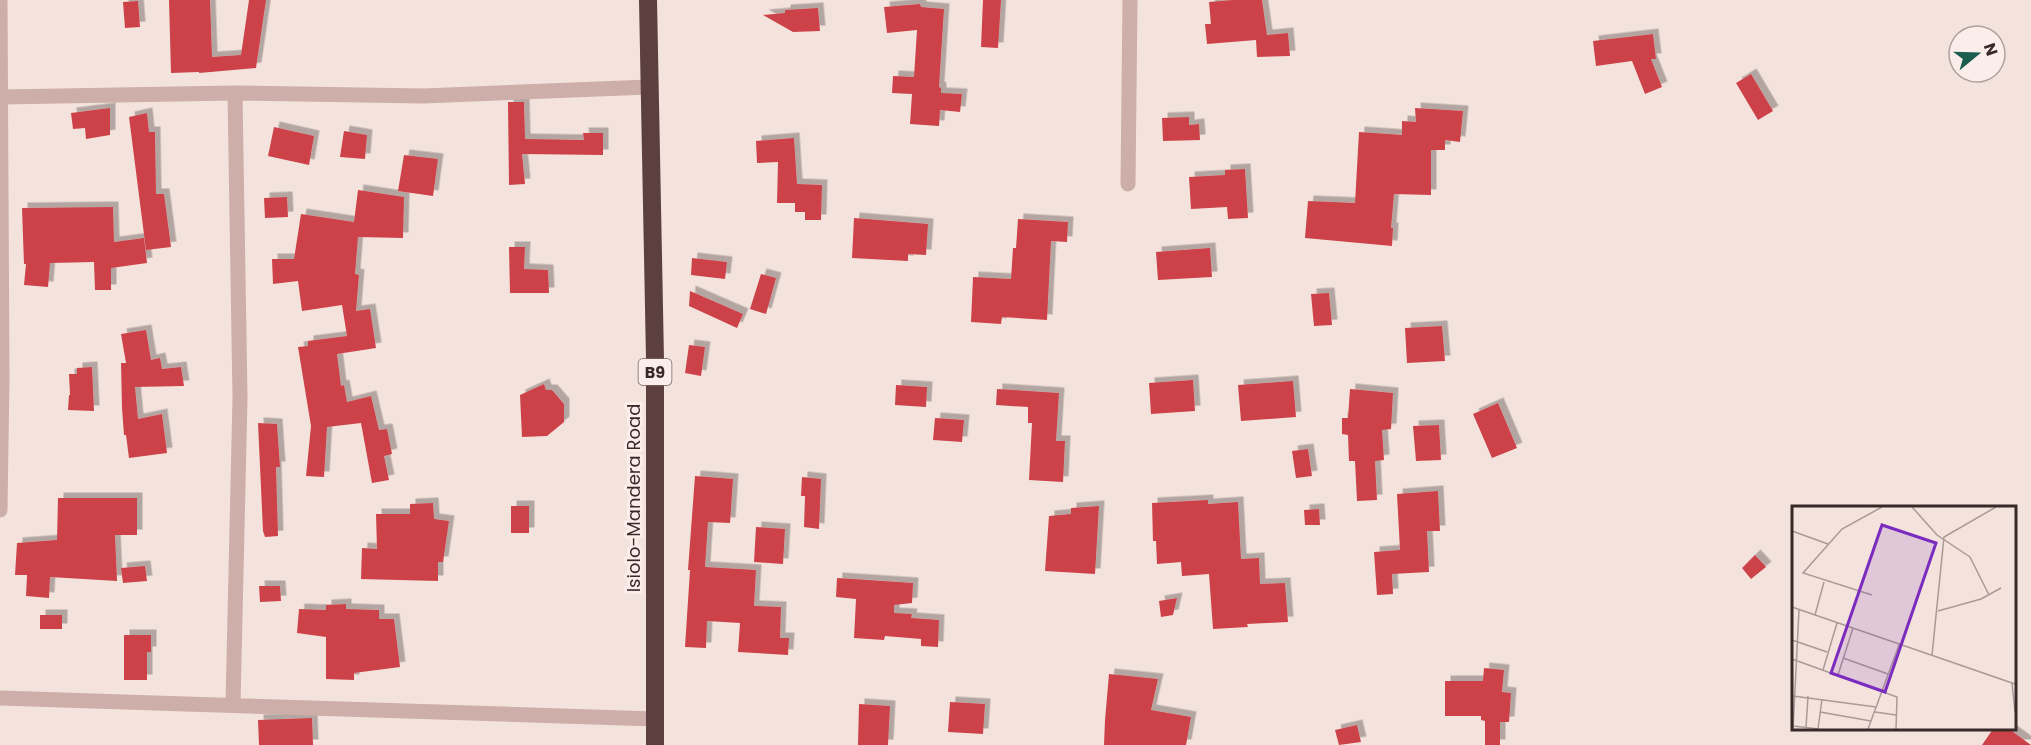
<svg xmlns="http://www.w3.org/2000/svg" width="2031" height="745" font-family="Poppins,sans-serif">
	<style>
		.building { fill: #cd4248; filter: url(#shadow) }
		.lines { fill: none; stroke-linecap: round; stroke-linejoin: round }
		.minor { stroke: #cdaea8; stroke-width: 15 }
		.highway { stroke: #5b403f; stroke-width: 18 }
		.labels { text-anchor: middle; stroke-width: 6; stroke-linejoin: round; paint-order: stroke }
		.shield { fill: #fbeeea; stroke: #746463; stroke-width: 1.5 }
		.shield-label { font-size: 16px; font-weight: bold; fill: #3a2929 }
		.street-label { font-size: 18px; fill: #3a2929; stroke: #fbeeea }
		.inset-road { fill: none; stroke: #aa9995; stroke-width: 1.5 }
		.view { fill: #7b2cbf; fill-opacity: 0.15; stroke: #7b2cbf; stroke-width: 3 }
		.inset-edge { fill: none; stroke: #3a2929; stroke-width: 3 }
	</style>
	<defs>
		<filter id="shadow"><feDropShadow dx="5.5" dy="-5.5" stdDeviation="0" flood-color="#0004"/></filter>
	</defs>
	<rect width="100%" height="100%" fill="#f4e3dd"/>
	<!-- building -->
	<path class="building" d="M 169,0 L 210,0 L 212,57 L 241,55 L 249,0 L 266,0 L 256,68 L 199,73 L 199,72 L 171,73 Z
		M 983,0 L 1001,0 L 998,48 L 981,47 Z
		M 1233,0 L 1262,0 L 1267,35 L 1288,33 L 1290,56 L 1257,57 L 1256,40 L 1207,44 L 1205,24 L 1211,24 L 1209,2 Z
		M 138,1 L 140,27 L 125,28 L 123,2 Z
		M 920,4 L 921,7 L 944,9 L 939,87 L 941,88 L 941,93 L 962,94 L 960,112 L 940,110 L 939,126 L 910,124 L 912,94 L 892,93 L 893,76 L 914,77 L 917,30 L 887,33 L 884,7 Z
		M 818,8 L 820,31 L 793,32 L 763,15 L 785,13 L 785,10 Z
		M 1653,34 L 1656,59 L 1651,59 L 1662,87 L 1645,94 L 1632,61 L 1596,66 L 1593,41 Z
		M 1751,74 L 1773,111 L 1758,120 L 1736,83 Z
		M 508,102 L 524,102 L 525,139 L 584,140 L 583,133 L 603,133 L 603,155 L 522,154 L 525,184 L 509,185 Z
		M 110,108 L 110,135 L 86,139 L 85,128 L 73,129 L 71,113 Z
		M 1415,108 L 1463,111 L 1460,142 L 1445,140 L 1445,150 L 1431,150 L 1431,195 L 1394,194 L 1391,228 L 1393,228 L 1392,246 L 1305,238 L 1308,201 L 1355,203 L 1359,132 L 1402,135 L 1402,121 L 1416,122 Z
		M 147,113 L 149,132 L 155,132 L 156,194 L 164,194 L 171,247 L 146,250 L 129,117 Z
		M 1189,117 L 1189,125 L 1199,124 L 1200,140 L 1163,141 L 1162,118 Z
		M 274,127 L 314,136 L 309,165 L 268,156 Z
		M 344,131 L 367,135 L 365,159 L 340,157 Z
		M 794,138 L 797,184 L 822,185 L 821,220 L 805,220 L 805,212 L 795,212 L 795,203 L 777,203 L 778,162 L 757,163 L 756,141 Z
		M 404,155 L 438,159 L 433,196 L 398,191 Z
		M 1245,169 L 1248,218 L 1228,219 L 1227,207 L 1191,209 L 1189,177 L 1225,175 L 1225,170 Z
		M 358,190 L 404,197 L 403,238 L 358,237 L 355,274 L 359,275 L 356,311 L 370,309 L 376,348 L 337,354 L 341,386 L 344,385 L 347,402 L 371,396 L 379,430 L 387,429 L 392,454 L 384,456 L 389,480 L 372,483 L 361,423 L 327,427 L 324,477 L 306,476 L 311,426 L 298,347 L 308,346 L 308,341 L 347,336 L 342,305 L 302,311 L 298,281 L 273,284 L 272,259 L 294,259 L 301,214 L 354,222 Z
		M 287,197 L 288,217 L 265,218 L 264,198 Z
		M 113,207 L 114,242 L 144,238 L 147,263 L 111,268 L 111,290 L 95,290 L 94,262 L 50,263 L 48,287 L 24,285 L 26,264 L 24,264 L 22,208 Z
		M 854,218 L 928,224 L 926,255 L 908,254 L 908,261 L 852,258 Z
		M 1018,219 L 1068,222 L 1067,242 L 1051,241 L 1047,320 L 1002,317 L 1001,324 L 971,322 L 973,277 L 1011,279 L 1013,248 L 1016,248 Z
		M 509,247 L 525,247 L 524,269 L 548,270 L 549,293 L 510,293 Z
		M 1210,248 L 1212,277 L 1158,280 L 1156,252 Z
		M 692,258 L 727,262 L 725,279 L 691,275 Z
		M 761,274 L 776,278 L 766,314 L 750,309 Z
		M 690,291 L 743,314 L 737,328 L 689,306 Z
		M 1329,293 L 1332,325 L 1314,326 L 1311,294 Z
		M 1442,326 L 1445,361 L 1407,363 L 1405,328 Z
		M 146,330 L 151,360 L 160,358 L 162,369 L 181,367 L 184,386 L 135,387 L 138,419 L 162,414 L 167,453 L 129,458 L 126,435 L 124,435 L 122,408 L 121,363 L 126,363 L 121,334 Z
		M 689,345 L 705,347 L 701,376 L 685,373 Z
		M 92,367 L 94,411 L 68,410 L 69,395 L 70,395 L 69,374 L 77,374 L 77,368 Z
		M 1193,380 L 1195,411 L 1151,414 L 1149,383 Z
		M 1293,381 L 1296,417 L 1241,421 L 1238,385 Z
		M 544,384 L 546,390 L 552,390 L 564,404 L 564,422 L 547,436 L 522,437 L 520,395 Z
		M 896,385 L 927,387 L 926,407 L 895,405 Z
		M 997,389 L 1059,393 L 1056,441 L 1065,441 L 1063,482 L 1029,480 L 1032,423 L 1028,423 L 1028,407 L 996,405 Z
		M 1350,389 L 1393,393 L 1391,429 L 1382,430 L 1384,460 L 1375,461 L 1377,500 L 1357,501 L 1355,461 L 1349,461 L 1348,435 L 1342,434 L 1342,418 L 1348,418 Z
		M 1498,403 L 1517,448 L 1492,458 L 1473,414 Z
		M 935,418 L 964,420 L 962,442 L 933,440 Z
		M 258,423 L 277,424 L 280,467 L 276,467 L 278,536 L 265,537 L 263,531 Z
		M 1439,425 L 1441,460 L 1416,461 L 1413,426 Z
		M 1308,449 L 1312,476 L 1296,478 L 1292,451 Z
		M 695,476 L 733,479 L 730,523 L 708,522 L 705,567 L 756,570 L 754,606 L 781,607 L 780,638 L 789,638 L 788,655 L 738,652 L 740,623 L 707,621 L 706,648 L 685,647 L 690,570 L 688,570 Z
		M 802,477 L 821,479 L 819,529 L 804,527 L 805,496 L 801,496 Z
		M 1438,491 L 1440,531 L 1427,531 L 1429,572 L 1392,574 L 1393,594 L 1377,595 L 1374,552 L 1400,550 L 1397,494 Z
		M 58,498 L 137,498 L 137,535 L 115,535 L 117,581 L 50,577 L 49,598 L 26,596 L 27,575 L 15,575 L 17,543 L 57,540 Z
		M 1208,500 L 1208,504 L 1238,502 L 1241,559 L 1259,558 L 1260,584 L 1285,583 L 1288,622 L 1247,624 L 1248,627 L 1213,629 L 1209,574 L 1182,576 L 1181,562 L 1157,564 L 1156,541 L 1153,541 L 1152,503 Z
		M 433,503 L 434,519 L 449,521 L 443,562 L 438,562 L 438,581 L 361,579 L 362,548 L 377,549 L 376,514 L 410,514 L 410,504 Z
		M 511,506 L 529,506 L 529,533 L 511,533 Z
		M 1099,506 L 1095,574 L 1045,571 L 1049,516 L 1071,514 L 1071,508 Z
		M 1319,509 L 1320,525 L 1305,525 L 1304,510 Z
		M 756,527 L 785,529 L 783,564 L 754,562 Z
		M 1755,555 L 1766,567 L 1751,579 L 1742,568 Z
		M 145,566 L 147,581 L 123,583 L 121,568 Z
		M 837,578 L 913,583 L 912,603 L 894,605 L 894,613 L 912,614 L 911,618 L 939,620 L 938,647 L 921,646 L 921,639 L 885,636 L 884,640 L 854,638 L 856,599 L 836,597 Z
		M 259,586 L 280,586 L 281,601 L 260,602 Z
		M 1177,598 L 1173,615 L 1161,617 L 1159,601 Z
		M 346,604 L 346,609 L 379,610 L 379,619 L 394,619 L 400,667 L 354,673 L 354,680 L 326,679 L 326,637 L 297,633 L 299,609 L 326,610 L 326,605 Z
		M 40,615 L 62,615 L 62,629 L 40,629 Z
		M 124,635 L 151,635 L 151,652 L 147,652 L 147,680 L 124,680 Z
		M 1484,668 L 1504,670 L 1502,692 L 1511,693 L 1509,722 L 1500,722 L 1500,745 L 1485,745 L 1485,721 L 1481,720 L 1481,716 L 1445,716 L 1445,681 L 1483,681 Z
		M 1109,674 L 1158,679 L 1151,710 L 1191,717 L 1186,745 L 1104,745 L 1105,720 Z
		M 950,702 L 985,704 L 983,734 L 948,732 Z
		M 859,704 L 890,706 L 888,745 L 858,745 Z
		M 312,718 L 313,745 L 259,745 L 258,720 Z
		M 1357,725 L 1361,742 L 1339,745 L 1335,730 Z
		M 1993,729 L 2009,729 L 2031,745 L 1982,745 Z"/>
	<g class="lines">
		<!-- minor -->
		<path class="minor" d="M 1,97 L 235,93 L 423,96 L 649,87
			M 1128,184 L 1130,0
			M 0,510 L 2,378 L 0,0
			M 0,698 L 655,719
			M 233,704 L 240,398 L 235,93"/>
		<!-- highway -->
		<path class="highway" d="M 648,0 L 655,359 L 655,745"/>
	</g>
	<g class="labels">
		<!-- shield labels -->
		<rect class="shield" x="638.5" y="359" width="33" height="26" rx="4.5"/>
		<g class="shield-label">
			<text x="655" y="378">B9</text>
		</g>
		<!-- street labels -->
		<g class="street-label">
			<text transform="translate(634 498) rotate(-90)" y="6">Isiolo-Mandera Road</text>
		</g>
	</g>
	<!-- overview -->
	<g transform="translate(1792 506)">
		<rect width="224" height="224" fill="#f4e3dd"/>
		<path class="inset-road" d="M 120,1 L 145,29 L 178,51 L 197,89M 0,25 L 36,38M 80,89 L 11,67 L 50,23 L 90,1M 0,101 L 223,178M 146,105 L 189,93 L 209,82M 23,109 L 32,76M 0,134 L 35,146M 140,149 L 152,31 L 204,1M 51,152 L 96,168M 0,153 L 105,191 L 104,223M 31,164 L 45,117M 46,169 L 61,122M 220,177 L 223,206M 1,190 L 84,201M 28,206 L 79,215M 83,206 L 104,209M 1,220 L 27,223M 14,222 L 16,190M 1,223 L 7,104M 26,223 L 30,193M 76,223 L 107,139"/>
		<path class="view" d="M 90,19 L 144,37 L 93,186 L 39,167 Z"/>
		<rect width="224" height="224" class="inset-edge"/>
	</g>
	<!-- north arrow -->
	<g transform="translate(1977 54) rotate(71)"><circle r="28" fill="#fbeeea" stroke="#ae9f9d" stroke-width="1.5"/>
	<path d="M0-4.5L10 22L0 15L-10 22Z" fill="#1b5e4f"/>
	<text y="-9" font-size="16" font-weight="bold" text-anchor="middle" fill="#3a2929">N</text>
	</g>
</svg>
